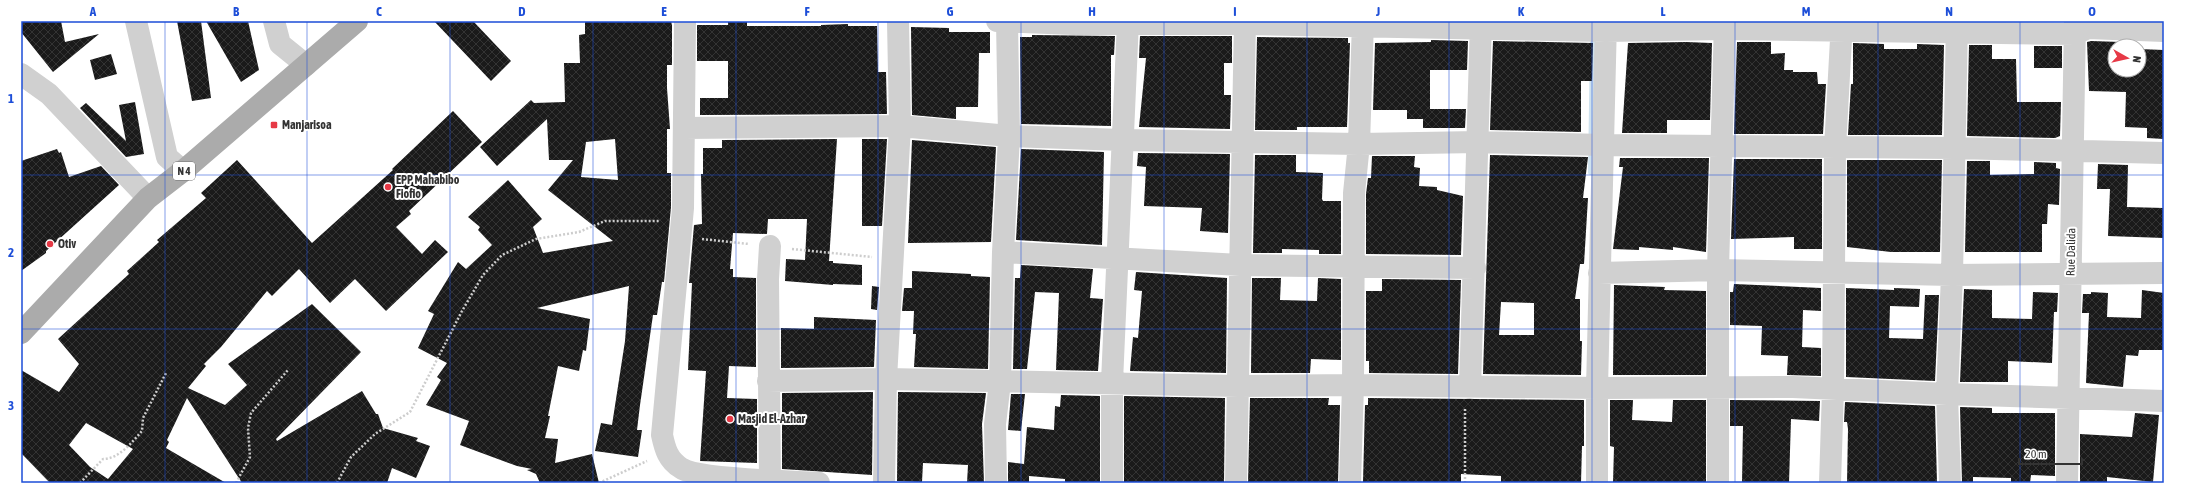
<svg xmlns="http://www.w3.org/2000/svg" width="2185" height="504" font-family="'Asap Condensed',sans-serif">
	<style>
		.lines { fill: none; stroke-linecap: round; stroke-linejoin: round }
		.stream { stroke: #cfe2ee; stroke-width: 6 }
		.building { fill: url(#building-cross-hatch); fill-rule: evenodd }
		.path { stroke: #cdcdcd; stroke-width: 2.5; stroke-dasharray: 2 2; stroke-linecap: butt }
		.minor { stroke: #d0d0d0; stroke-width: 22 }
		.major { stroke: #ababab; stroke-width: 22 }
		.grid { fill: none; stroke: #1d4ed8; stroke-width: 1; stroke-opacity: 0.55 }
		.poi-dot { fill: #e63946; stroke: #fff; stroke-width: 1.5 }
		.labels { text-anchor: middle; stroke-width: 4; stroke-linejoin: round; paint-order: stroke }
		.shield { fill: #fff; stroke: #707070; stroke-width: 1 }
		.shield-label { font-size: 11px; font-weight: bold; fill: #333 }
		.poi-label { font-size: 12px; font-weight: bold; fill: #333; stroke: #fff; text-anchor: start }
		.street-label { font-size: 12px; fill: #333; stroke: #fff }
		.neatline { fill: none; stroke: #1d4ed8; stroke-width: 1.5 }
		.grid-label { font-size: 13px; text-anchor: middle; font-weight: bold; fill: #1d4ed8 }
	</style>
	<defs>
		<pattern id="building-cross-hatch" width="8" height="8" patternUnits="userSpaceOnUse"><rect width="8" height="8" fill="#1a1a1a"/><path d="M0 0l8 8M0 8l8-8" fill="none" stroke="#333"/></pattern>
	</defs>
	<rect width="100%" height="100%" fill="#fff"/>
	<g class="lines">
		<!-- stream -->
		<path class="stream" d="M 1591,172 L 1593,36"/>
	</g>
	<!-- building -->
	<path class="building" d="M 21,21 L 61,21 L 65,42 L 99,34 L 53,72 L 21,32 Z
		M 177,21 L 201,21 L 211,98 L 192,101 Z
		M 206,21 L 248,21 L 259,70 L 241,82 Z
		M 434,21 L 473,21 L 511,61 L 491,81 Z
		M 585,21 L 671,21 L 672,25 L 672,65 L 667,65 L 667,88 L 670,129 L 667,129 L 667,173 L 671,173 L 671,207 L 664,282 L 662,282 L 657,315 L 653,315 L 640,405 L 637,430 L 642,430 L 638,457 L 595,451 L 601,423 L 612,425 L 625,341 L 629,286 L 537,308 L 590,319 L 586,351 L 583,350 L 579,371 L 558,366 L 548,416 L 550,416 L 545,438 L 558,439 L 555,463 L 592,454 L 599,483 L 540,483 L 536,474 L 527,470 L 532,469 L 517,466 L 460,445 L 469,421 L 426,405 L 441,380 L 437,377 L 447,363 L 418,348 L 434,314 L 428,311 L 458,262 L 466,269 L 492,245 L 478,230 L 480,227 L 468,217 L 508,180 L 542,219 L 533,227 L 543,253 L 613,241 L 548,190 L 573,160 L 549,160 L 547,119 L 497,166 L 480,147 L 531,100 L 534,103 L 565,102 L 564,63 L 580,63 L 579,35 L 585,34 ZM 615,139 L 618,180 L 581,177 L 586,142 Z
		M 728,21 L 747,21 L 747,26 L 821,26 L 821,25 L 848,24 L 848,26 L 877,26 L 878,72 L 886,72 L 887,114 L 700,115 L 700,98 L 728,98 L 728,61 L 697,61 L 697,25 L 728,25 Z
		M 911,27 L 949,28 L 949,32 L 990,32 L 990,53 L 979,53 L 978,107 L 956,107 L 956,119 L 912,115 Z
		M 1032,35 L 1115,36 L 1114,55 L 1111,55 L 1111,126 L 1021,124 L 1020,37 L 1032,37 Z
		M 1140,36 L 1232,36 L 1232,63 L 1224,63 L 1224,95 L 1231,95 L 1230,129 L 1139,127 L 1146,58 L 1139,58 Z
		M 1257,37 L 1348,38 L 1348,43 L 1350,43 L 1347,127 L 1297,127 L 1297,130 L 1255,130 Z
		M 1431,40 L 1468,41 L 1467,70 L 1430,70 L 1430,109 L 1466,109 L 1465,128 L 1423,128 L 1423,119 L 1407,119 L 1407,110 L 1373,110 L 1375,43 L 1431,42 Z
		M 1493,41 L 1593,43 L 1592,81 L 1581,81 L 1581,132 L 1490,130 Z
		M 2091,41 L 2121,42 L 2121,46 L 2115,46 L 2115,70 L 2139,70 L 2139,49 L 2164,50 L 2164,139 L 2147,138 L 2147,128 L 2125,127 L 2126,92 L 2089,91 L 2087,42 Z
		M 1686,42 L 1712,43 L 1710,120 L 1667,120 L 1667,133 L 1622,133 L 1628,43 Z
		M 1737,42 L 1771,42 L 1771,54 L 1785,53 L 1784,70 L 1793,70 L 1793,72 L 1817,72 L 1818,84 L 1826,84 L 1823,134 L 1734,134 Z
		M 1853,43 L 1884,44 L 1884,49 L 1917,49 L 1917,44 L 1944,45 L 1942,135 L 1848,135 L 1851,84 L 1853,84 Z
		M 1969,45 L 1992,45 L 1992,59 L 2016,59 L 2017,102 L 2061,102 L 2060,136 L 2055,138 L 1967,136 Z
		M 2034,46 L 2062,46 L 2062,68 L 2034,68 Z
		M 111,54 L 117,74 L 95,80 L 90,60 Z
		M 135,102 L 144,154 L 126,157 L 80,108 L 86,103 L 126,141 L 119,105 Z
		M 453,111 L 482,142 L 409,211 L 411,214 L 396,227 L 422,254 L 435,240 L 448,252 L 386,311 L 355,279 L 330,303 L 299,269 L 272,296 L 267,291 L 221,347 L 204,364 L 206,366 L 188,388 L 225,405 L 247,385 L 228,364 L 312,304 L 361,352 L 276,439 L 277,441 L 362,391 L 376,414 L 378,414 L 383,428 L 418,438 L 416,441 L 430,446 L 416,478 L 392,468 L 387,483 L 242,483 L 187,398 L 167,440 L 169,442 L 166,448 L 226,483 L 50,483 L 21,453 L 21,370 L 59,392 L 79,364 L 58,339 L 129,274 L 127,271 L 159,242 L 157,240 L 206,198 L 201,193 L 237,160 L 312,243 L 393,170 L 392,169 ZM 86,423 L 133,449 L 108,479 L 90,467 L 69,445 Z
		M 837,139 L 829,261 L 833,261 L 833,263 L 862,265 L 862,285 L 833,284 L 833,285 L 785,281 L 786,259 L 805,260 L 807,219 L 768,219 L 767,234 L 733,233 L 730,269 L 733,269 L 733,277 L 756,278 L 756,367 L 729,366 L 727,398 L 757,399 L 757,463 L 700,461 L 706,371 L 688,370 L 692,283 L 689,283 L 694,225 L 702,224 L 701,174 L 703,174 L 703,148 L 722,148 L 722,140 Z
		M 862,139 L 887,139 L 882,226 L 862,226 Z
		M 912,140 L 996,147 L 991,242 L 908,243 Z
		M 57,149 L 59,153 L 61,152 L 69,177 L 101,166 L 119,185 L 46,251 L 46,253 L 21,271 L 21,161 Z
		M 1021,149 L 1104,152 L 1102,245 L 1016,240 Z
		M 1138,153 L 1230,154 L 1228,233 L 1200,231 L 1202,208 L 1144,206 L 1146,167 L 1137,166 Z
		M 1255,155 L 1296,155 L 1296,172 L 1323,173 L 1322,199 L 1323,201 L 1341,201 L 1341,254 L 1319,254 L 1319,250 L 1282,249 L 1282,253 L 1253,253 Z
		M 1490,155 L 1588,157 L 1583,198 L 1588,198 L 1584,264 L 1580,264 L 1575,299 L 1580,299 L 1580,341 L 1582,341 L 1581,375 L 1483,374 ZM 1501,302 L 1534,303 L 1534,335 L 1499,335 Z
		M 1372,156 L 1415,156 L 1414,167 L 1420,168 L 1419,186 L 1437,187 L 1437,190 L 1463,196 L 1461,255 L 1366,254 L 1366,194 L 1368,178 L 1371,178 Z
		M 1620,158 L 1709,158 L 1706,252 L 1673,247 L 1673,250 L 1639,247 L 1639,250 L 1613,249 L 1623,167 L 1619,167 Z
		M 1734,159 L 1822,159 L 1822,249 L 1794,249 L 1794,237 L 1731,239 Z
		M 1847,160 L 1942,160 L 1940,252 L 1891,252 L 1847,247 Z
		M 1967,161 L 1990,161 L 1990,175 L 2034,174 L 2034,162 L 2056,163 L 2056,168 L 2060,169 L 2059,205 L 2048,204 L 2047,224 L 2042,224 L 2042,252 L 1965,252 Z
		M 2098,164 L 2128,165 L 2127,207 L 2164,208 L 2164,238 L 2108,236 L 2110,189 L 2097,189 Z
		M 1021,265 L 1093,269 L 1090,298 L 1103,299 L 1098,371 L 1056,370 L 1059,293 L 1035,292 L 1027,369 L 1013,369 L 1015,278 L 1020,278 Z
		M 912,271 L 971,274 L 971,276 L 990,277 L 988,369 L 914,367 L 916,334 L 913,334 L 914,311 L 902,311 L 904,288 L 912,288 Z
		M 1136,272 L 1227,278 L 1226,373 L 1130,371 L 1133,337 L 1138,338 L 1142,291 L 1134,290 Z
		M 1252,278 L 1281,278 L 1280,300 L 1317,301 L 1318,278 L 1341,279 L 1341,360 L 1311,359 L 1310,373 L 1251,373 Z
		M 1382,279 L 1461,280 L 1458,374 L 1369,373 L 1369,361 L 1366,361 L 1366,291 L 1382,291 Z
		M 1734,284 L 1821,288 L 1821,311 L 1803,310 L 1802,347 L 1821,348 L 1821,376 L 1787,375 L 1788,356 L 1761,355 L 1762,326 L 1730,325 L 1730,292 L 1733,292 Z
		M 1614,285 L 1665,287 L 1664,290 L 1706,291 L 1706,375 L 1613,375 Z
		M 872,286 L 879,287 L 877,310 L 871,309 Z
		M 1846,288 L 1894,290 L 1894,288 L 1920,289 L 1919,307 L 1890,306 L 1889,338 L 1923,339 L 1925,295 L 1939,295 L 1935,381 L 1846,377 Z
		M 1964,289 L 1992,290 L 1992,318 L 2032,319 L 2033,292 L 2058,293 L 2057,312 L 2054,312 L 2052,363 L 2008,361 L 2008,382 L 1960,382 Z
		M 2142,290 L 2164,293 L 2164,350 L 2139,350 L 2138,356 L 2126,355 L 2123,387 L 2086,383 L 2089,313 L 2082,313 L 2083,294 L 2091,294 L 2091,292 L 2108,293 L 2107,317 L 2141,318 Z
		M 814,317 L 876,320 L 874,367 L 781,368 L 781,328 L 814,329 Z
		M 873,392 L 872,475 L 782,469 L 782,393 Z
		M 898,392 L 986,393 L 982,424 L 984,483 L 967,483 L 968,465 L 923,463 L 922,482 L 897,481 Z
		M 1011,394 L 1025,394 L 1021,431 L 1008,430 Z
		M 1061,395 L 1100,396 L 1100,483 L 1065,483 L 1065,479 L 1029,476 L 1029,483 L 1008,483 L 1008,462 L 1024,464 L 1027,427 L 1054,430 L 1055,406 L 1060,407 Z
		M 1124,396 L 1225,398 L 1224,483 L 1124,483 Z
		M 1250,398 L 1329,398 L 1328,405 L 1340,405 L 1338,483 L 1248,483 Z
		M 1368,398 L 1584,400 L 1584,446 L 1582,446 L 1581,483 L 1501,483 L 1501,476 L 1461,474 L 1461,483 L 1363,482 L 1365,405 L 1368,405 Z
		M 1610,400 L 1633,400 L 1632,420 L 1672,422 L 1673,400 L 1706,400 L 1706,483 L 1613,483 L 1614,447 L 1610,446 Z
		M 1730,400 L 1820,401 L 1819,421 L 1791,419 L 1789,483 L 1742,483 L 1743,426 L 1730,426 Z
		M 1845,402 L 1935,406 L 1937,483 L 1847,483 L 1848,429 L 1847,422 L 1844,422 Z
		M 1960,407 L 1992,408 L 1992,413 L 2055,413 L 2055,476 L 2031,475 L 2030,483 L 2011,483 L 2011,478 L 1973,477 L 1973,483 L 1962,483 Z
		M 2135,413 L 2159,415 L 2153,482 L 2107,477 L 2107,483 L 2080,482 L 2080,434 L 2132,437 Z"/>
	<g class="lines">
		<!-- path -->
		<path class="path" d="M 702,239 L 749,244
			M 792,249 L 872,257
			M 80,483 L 103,459 C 119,459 132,442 142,431 L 143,418 L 166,373
			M 236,483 L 250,457 L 248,428 L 251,413 L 288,370
			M 337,483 L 351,457 L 375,434 L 410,412 L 462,311 L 483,275 L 502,255 L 536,239 L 579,232 L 605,221 L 660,221
			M 599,483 L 647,461
			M 1465,483 L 1465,408"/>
		<!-- minor -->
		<path class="minor" d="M 136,21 L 167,157 L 183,171
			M 274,21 L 280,44 L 306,65
			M 685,21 L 683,208 L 662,435 C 665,449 668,460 681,468 C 698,480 793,481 819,483
			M 997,21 L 1074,24 L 1245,24 L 1606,31 L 1725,29 L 2075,34 L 2088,28 L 2164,31
			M 21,74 L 49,94 L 148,198
			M 684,128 L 900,126 L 1009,136 L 1122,140 L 1359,144 L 1478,142 L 1603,145 L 1955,148 L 2164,153
			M 1003,252 L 1240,265 L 1475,268
			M 1599,273 L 1718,270 L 1952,275 L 2164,273
			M 768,381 L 886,379 L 1239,386 L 1353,385 L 1597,388 L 1793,387 L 1947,394 L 2164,401
			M 1470,388 L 1481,21
			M 770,483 L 768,279 L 770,246
			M 884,483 L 886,379 L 900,126 L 898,21
			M 996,483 L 995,424 L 1000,382 L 1003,252 L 1009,136 L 1007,21
			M 1112,483 L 1112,382 L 1128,21
			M 1236,483 L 1245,21
			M 1350,483 L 1353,385 L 1354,193 L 1359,144 L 1363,21
			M 1597,483 L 1597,388 L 1606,21
			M 1718,483 L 1718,270 L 1725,21
			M 1830,483 L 1833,389 L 1835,148 L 1842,21
			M 1950,483 L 1947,394 L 1952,275 L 1957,21
			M 2067,483 L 2075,21"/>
		<!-- major -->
		<path class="major" d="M 21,333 L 148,198 L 183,171 L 357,21"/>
	</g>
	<!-- grid -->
	<path class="grid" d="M 165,21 L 165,483M 307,21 L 307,483M 450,21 L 450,483M 593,21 L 593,483M 736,21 L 736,483M 878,21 L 878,483M 1021,21 L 1021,483M 1164,21 L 1164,483M 1307,21 L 1307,483M 1449,21 L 1449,483M 1592,21 L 1592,483M 1735,21 L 1735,483M 1878,21 L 1878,483M 2020,21 L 2020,483M 21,175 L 2164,175M 21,329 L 2164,329"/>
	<!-- markers -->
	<g class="poi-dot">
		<rect x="270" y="121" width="8" height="8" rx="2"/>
		<circle cx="388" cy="187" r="4"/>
		<circle cx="50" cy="244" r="4"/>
		<circle cx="730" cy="419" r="4"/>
	</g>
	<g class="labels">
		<!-- shield labels -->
		<rect class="shield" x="173" y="162" width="22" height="18" rx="3"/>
		<g class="shield-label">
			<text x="184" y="175">N 4</text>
		</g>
		<!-- poi labels -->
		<g class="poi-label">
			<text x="282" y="129">Manjarisoa</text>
			<text x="396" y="184">EPP Mahabibo<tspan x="396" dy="14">Fiofio</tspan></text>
			<text x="58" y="248">Otiv</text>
			<text x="738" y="423">Masjid El-Azhar</text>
		</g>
		<!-- street labels -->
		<g class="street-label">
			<text transform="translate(2071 252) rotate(-89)" y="4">Rue Dalida</text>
		</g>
	</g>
	<!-- border -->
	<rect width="2185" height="504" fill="none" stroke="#ffffff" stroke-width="44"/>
	<!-- north arrow -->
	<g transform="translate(2127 58) rotate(98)"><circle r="19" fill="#ffffff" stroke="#adadad"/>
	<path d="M0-3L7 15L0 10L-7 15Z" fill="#e63946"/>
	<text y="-6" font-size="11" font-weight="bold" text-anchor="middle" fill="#333333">N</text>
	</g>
	<!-- scale -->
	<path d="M2019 458v6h63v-6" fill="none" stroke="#333333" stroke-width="2"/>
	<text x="2025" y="458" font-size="12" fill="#333333" stroke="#ffffff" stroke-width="3" paint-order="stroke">20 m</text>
	<rect x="22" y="22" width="2141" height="460" class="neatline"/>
	<g class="grid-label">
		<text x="93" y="16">A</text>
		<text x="236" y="16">B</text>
		<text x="379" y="16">C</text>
		<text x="522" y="16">D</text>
		<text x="664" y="16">E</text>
		<text x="807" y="16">F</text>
		<text x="950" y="16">G</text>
		<text x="1092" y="16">H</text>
		<text x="1235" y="16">I</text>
		<text x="1378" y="16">J</text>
		<text x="1521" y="16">K</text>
		<text x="1663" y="16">L</text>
		<text x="1806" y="16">M</text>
		<text x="1949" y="16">N</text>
		<text x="2092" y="16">O</text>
		<text x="11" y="103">1</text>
		<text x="11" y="257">2</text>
		<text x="11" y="410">3</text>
	</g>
</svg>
